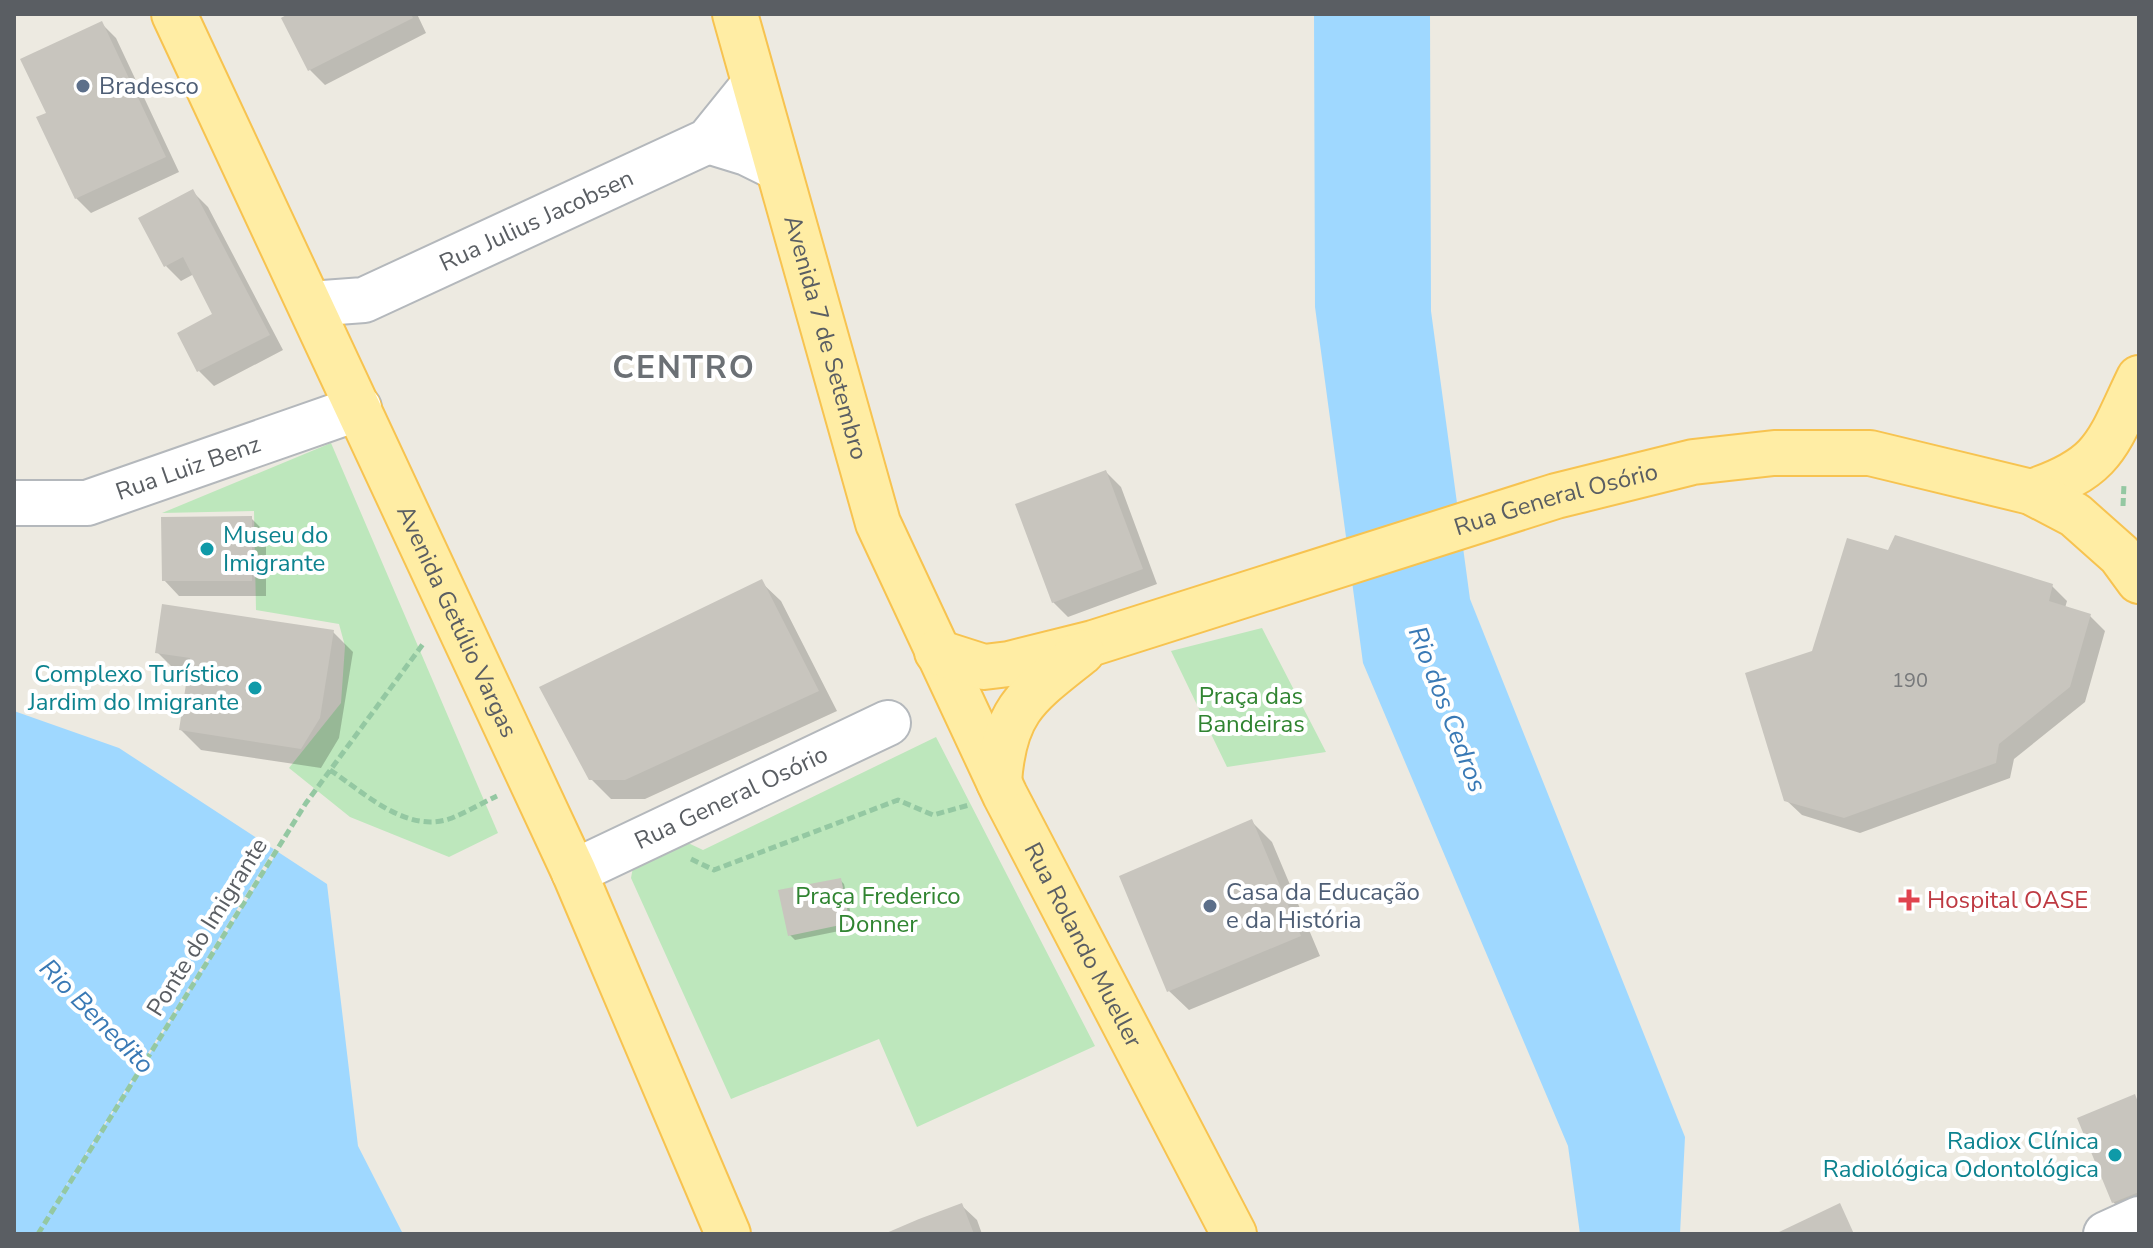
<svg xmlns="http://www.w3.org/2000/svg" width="2153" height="1248" font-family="'Nunito Sans',sans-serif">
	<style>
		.green { fill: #bde7bc }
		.water { fill: #9fd8ff }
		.pier { fill: #edeae1 }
		.shadow { fill: #0003 }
		.building { fill: #c8c5be }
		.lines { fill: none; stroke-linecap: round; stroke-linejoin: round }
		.minor-casing { stroke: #b4b8bc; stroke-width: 48 }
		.major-casing { stroke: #f7c350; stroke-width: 48 }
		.path { stroke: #94c8a2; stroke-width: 5; stroke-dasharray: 8 4; stroke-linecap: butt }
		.minor { stroke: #fff; stroke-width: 44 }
		.major { stroke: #ffeda4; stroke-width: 44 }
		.service-dot { fill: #5c6f8a; stroke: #fff; stroke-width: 3 }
		.culture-dot { fill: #0f9aa8; stroke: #fff; stroke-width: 3 }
		.health-dot { fill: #e0444e; stroke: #fff; stroke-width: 3 }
		.labels { text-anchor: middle; stroke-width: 8; stroke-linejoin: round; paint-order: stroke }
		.number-label { font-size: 20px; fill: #76787a }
		.service-label { font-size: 24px; fill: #4e5e75; stroke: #fff; text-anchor: start }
		.street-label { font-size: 24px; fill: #5a5e63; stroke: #fff }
		.culture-label { font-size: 24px; fill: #0d838f; stroke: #fff; text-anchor: end }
		.park-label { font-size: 24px; fill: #308431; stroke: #fff }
		.health-label { font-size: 24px; fill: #be3a42; stroke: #fff; text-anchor: start }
		.water-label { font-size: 26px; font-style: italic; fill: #3979b5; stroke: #fff }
		.district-label { font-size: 32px; font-weight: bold; letter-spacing: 2px; fill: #6b7075; stroke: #fff }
	</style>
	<rect width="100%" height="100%" fill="#edeae1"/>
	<!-- green -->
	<path class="green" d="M 331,443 L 498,833 L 449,857 L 350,817 L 289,768 L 341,703 L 345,646 L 339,624 L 256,610 L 254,511 L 162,513 Z
		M 1262,628 L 1326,752 L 1227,767 L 1171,651 Z
		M 936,737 L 1095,1046 L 917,1127 L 879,1039 L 731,1099 L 631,878 L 636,851 L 669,834 L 703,850 Z"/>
	<!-- water -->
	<path class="water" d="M 1314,14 L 1430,14 L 1431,311 L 1470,599 L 1685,1137 L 1680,1234 L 1580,1234 L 1568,1146 L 1363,663 L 1315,307 Z
		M 14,711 L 119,748 L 327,884 L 358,1146 L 403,1234 L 14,1234 Z"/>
	<!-- pier -->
	<path class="pier" d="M 276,846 L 280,848 L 36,1234 Z"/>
	<!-- shadow -->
	<path class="shadow" d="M 292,14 L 417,14 L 426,33 L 325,85 L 310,70 Z
		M 101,23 L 116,38 L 179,172 L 91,213 L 76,198 L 48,114 Z
		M 193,192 L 208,207 L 283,350 L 214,386 L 199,371 L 215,315 L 194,274 L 181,281 L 166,266 Z
		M 1106,472 L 1121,487 L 1157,584 L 1068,617 L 1053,602 Z
		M 251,518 L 266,533 L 266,596 L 179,596 L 164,580 Z
		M 1890,553 L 2052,586 L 2067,601 L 2065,608 L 2090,616 L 2105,631 L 2085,702 L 2014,759 L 2010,778 L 1860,833 L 1802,815 L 1786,800 L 1813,653 Z
		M 761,582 L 781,601 L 837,711 L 645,799 L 611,799 L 591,779 Z
		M 333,632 L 353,652 L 339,738 L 321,768 L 201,750 L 181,730 L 190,674 L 177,672 L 157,652 Z
		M 1252,822 L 1272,842 L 1320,956 L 1189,1010 L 1169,991 Z
		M 840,880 L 844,884 L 854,928 L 795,940 L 790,935 Z
		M 2134,1097 L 2139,1102 L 2139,1213 L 2129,1217 L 2113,1202 Z
		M 961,1205 L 977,1220 L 982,1234 L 889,1234 Z"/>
	<!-- building -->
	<path class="building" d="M 288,14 L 411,14 L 413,18 L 308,71 L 281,18 Z
		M 102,21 L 166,157 L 75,199 L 36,117 L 46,113 L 20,59 Z
		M 193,189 L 270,335 L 197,372 L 177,333 L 212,314 L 183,257 L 164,267 L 138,218 Z
		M 1106,470 L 1143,569 L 1052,603 L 1015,504 Z
		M 252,516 L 252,581 L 162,581 L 161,517 Z
		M 1895,535 L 2053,584 L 2049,601 L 2091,614 L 2070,687 L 1999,744 L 1996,763 L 1844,818 L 1784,801 L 1745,673 L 1812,651 L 1847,538 L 1888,550 Z
		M 762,579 L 819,691 L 625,780 L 589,780 L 539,687 Z
		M 162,604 L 334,630 L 320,718 L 301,749 L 179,730 L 190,658 L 155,653 Z
		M 1252,819 L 1301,936 L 1167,992 L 1119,876 Z
		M 841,878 L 850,923 L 788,936 L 778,890 Z
		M 2135,1094 L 2139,1105 L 2139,1192 L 2112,1203 L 2077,1118 Z
		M 962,1203 L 974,1234 L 884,1234 L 919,1219 Z
		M 1840,1203 L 1854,1234 L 1775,1234 Z"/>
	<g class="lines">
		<defs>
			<g id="minor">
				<path d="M 708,141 L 747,153 L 777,168"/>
				<path id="s1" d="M 310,304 L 364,300 L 708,141 L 754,84"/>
				<path id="s2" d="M 14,503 L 87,503 L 359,408"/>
				<path id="s3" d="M 574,872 L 888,723"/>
				<path d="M 2106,1234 L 2139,1219"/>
			</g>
			<g id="major">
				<path id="s4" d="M 174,14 L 574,872 L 728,1234"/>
				<path id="s5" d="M 735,14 L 878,523 L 1005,795 L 1234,1234"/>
				<path d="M 2031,492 C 2106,467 2107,444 2139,378"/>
				<path id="s6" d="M 937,652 L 984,667 L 1009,664 L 1093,643 L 1556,496 L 1693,462 L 1774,453 L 1870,453 L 2031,492 L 2075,515 L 2120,555 L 2139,581"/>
				<path d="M 999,782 C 1004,709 1028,695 1082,652"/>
			</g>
		</defs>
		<!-- minor casing -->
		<use href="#minor" class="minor-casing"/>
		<!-- major casing -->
		<use href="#major" class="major-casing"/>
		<!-- path -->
		<path class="path" d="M 2123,506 L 2124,484
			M 330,770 C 365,793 407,835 452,818 C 467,812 482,803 497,796
			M 691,859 L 714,870 L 898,800 L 933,815 L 969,805
			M 38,1234 L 306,803 L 423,644"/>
		<!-- minor -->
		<use href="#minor" class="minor"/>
		<!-- major -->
		<use href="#major" class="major"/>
	</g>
	<!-- markers -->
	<g class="service-dot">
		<circle cx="83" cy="86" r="8"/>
		<circle cx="1210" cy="906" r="8"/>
	</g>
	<g class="culture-dot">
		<circle cx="207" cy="549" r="8"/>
		<circle cx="255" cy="688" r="8"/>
		<circle cx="2115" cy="1155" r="8"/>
	</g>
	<path class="health-dot" d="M1905 888h8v8h8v8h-8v8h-8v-8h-8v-8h8z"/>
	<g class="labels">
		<!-- number labels -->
		<g class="number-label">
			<text x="1910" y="687">190</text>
		</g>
		<!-- service labels -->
		<g class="service-label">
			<text x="99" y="94">Bradesco</text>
			<text x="1226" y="900">Casa da Educação<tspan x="1226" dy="28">e da História</tspan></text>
		</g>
		<!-- street labels -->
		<g class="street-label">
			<text dy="8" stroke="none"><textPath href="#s1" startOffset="244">Rua Julius Jacobsen</textPath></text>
			<text dy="8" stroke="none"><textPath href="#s5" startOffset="336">Avenida 7 de Setembro</textPath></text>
			<text dy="8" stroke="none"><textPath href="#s2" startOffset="180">Rua Luiz Benz</textPath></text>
			<text dy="8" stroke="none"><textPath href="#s6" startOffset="646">Rua General Osório</textPath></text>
			<text dy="8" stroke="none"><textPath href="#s4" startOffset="670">Avenida Getúlio Vargas</textPath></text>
			<text dy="8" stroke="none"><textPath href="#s3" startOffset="174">Rua General Osório</textPath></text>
			<text transform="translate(207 927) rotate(-58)" y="8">Ponte do Imigrante</text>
			<text dy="8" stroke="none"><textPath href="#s5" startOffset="998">Rua Rolando Mueller</textPath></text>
		</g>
		<!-- culture labels -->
		<g class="culture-label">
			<text x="223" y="543" text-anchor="start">Museu do<tspan x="223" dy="28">Imigrante</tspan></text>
			<text x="239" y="682">Complexo Turístico<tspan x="239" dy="28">Jardim do Imigrante</tspan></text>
			<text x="2099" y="1149">Radiox Clínica<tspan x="2099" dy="28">Radiológica Odontológica</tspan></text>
		</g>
		<!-- park labels -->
		<g class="park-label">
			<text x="1251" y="704">Praça das<tspan x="1251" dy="28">Bandeiras</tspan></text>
			<text x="878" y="904">Praça Frederico<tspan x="878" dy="28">Donner</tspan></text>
		</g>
		<!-- health labels -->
		<g class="health-label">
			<text x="1927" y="908">Hospital OASE</text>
		</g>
		<!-- water labels -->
		<g class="water-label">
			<text transform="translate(1448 709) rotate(69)" y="9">Rio dos Cedros</text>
			<text transform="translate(97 1016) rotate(45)" y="9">Rio Benedito</text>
		</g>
		<!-- district labels -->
		<g class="district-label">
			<text x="684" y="378">CENTRO</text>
		</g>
	</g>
	<!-- border -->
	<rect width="2153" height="1248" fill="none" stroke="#5a5e63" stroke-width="32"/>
</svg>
